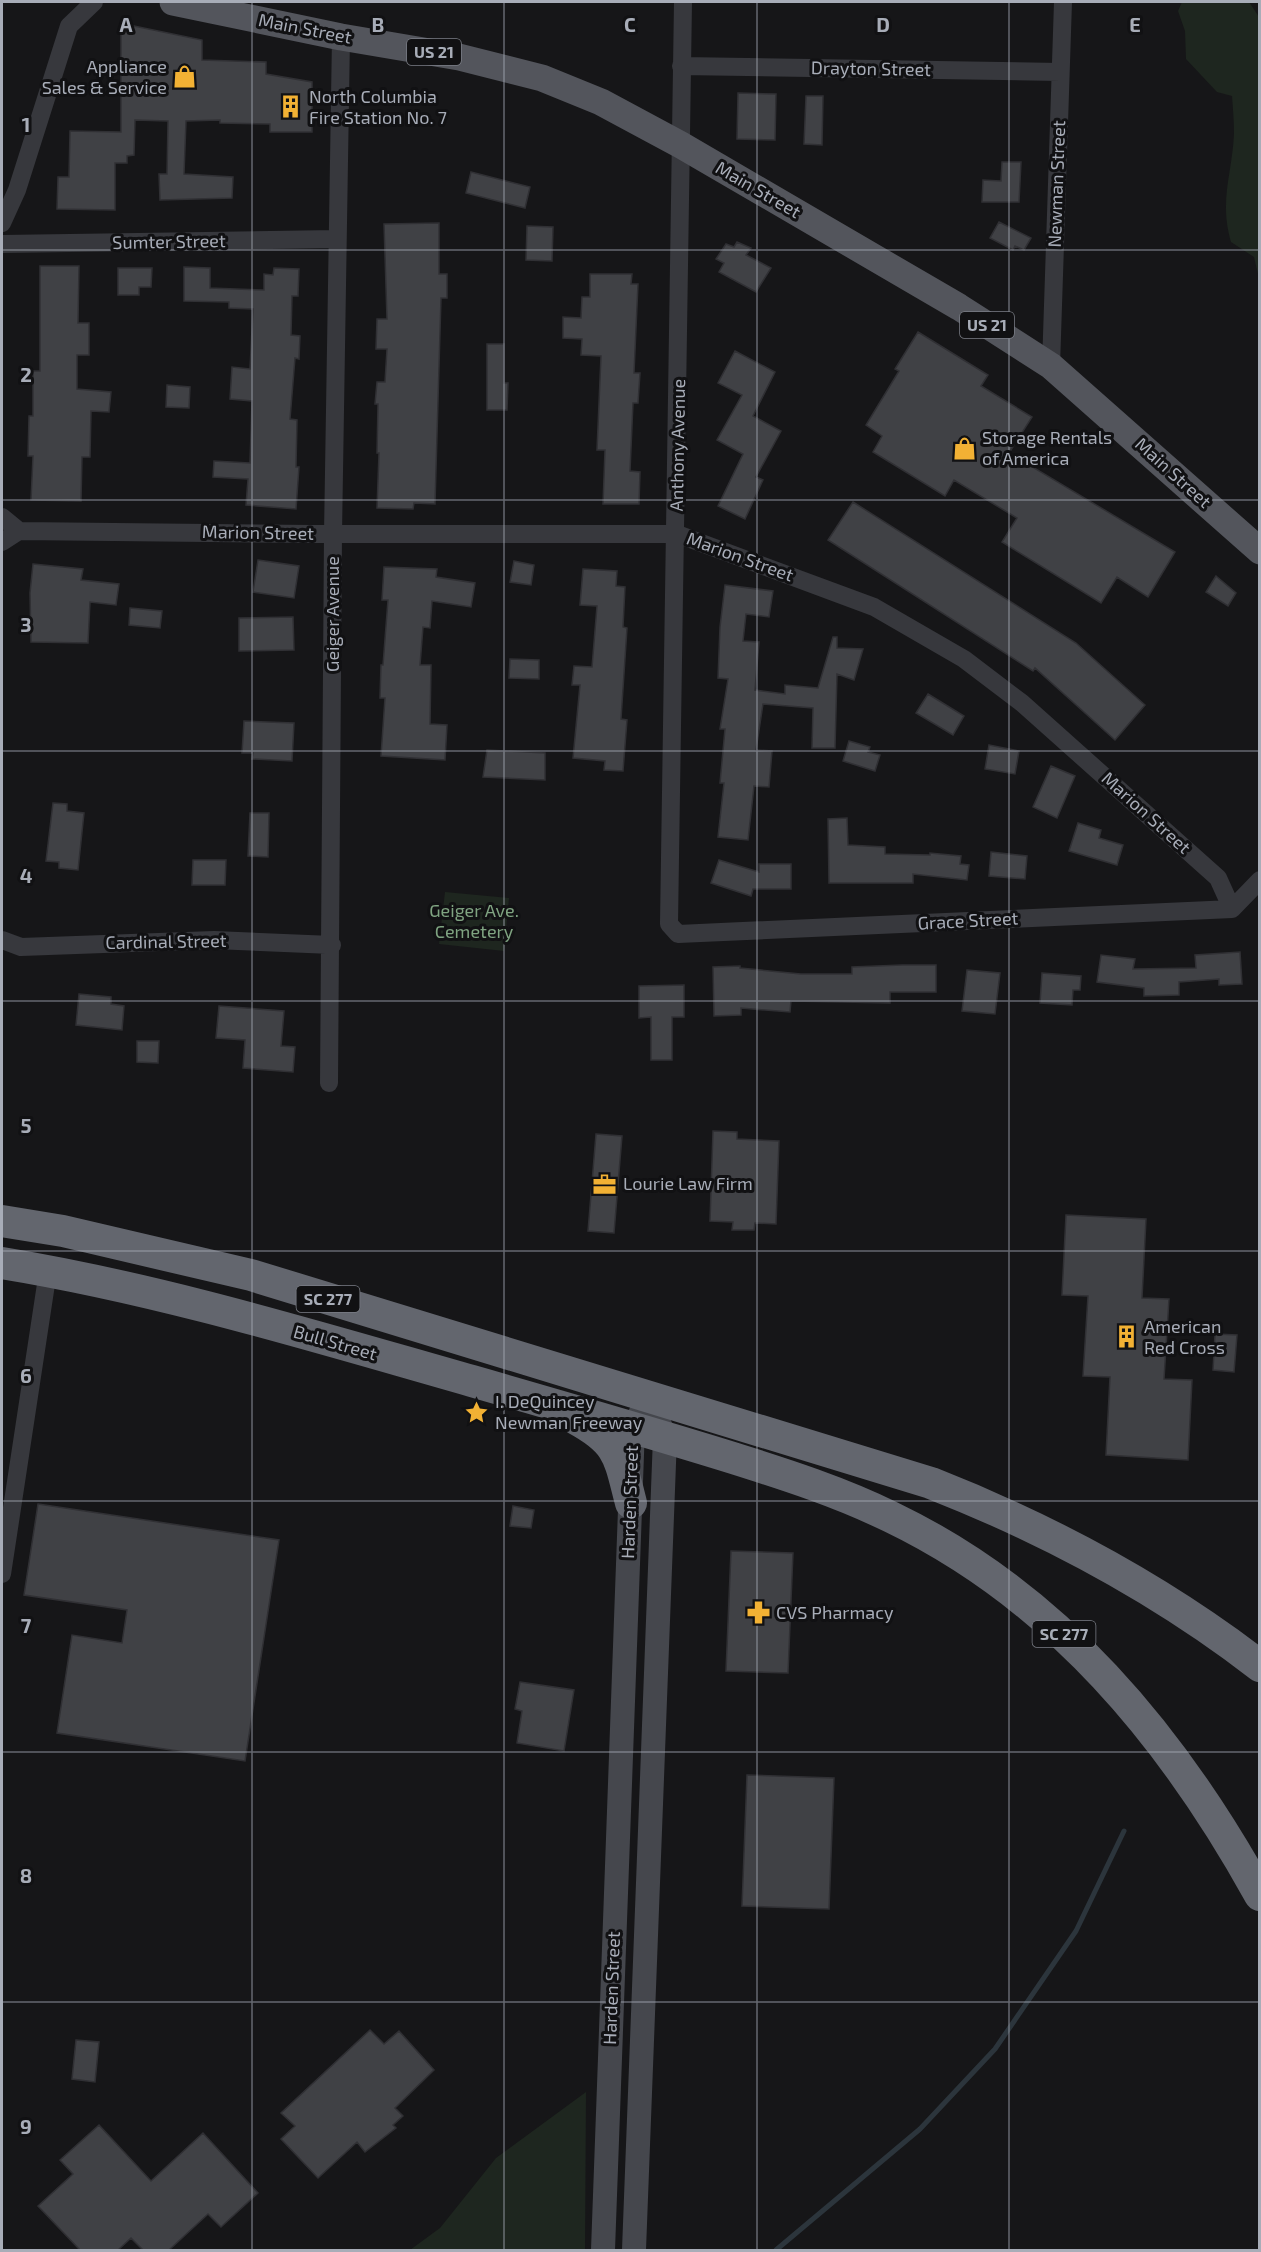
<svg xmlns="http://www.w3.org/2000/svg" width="1261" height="2252" font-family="'Exo 2',sans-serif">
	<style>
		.green { fill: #1e261f }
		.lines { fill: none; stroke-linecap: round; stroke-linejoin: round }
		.stream { stroke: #2c353c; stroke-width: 5 }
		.building { fill: #404145; stroke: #303034; stroke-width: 1.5 }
		.street { stroke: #37383d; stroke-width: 18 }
		.secondary { stroke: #45474d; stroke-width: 24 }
		.primary { stroke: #53555c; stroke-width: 27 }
		.highway { stroke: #63666e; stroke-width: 32 }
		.grid { fill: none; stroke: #a8adb8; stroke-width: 1.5; stroke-opacity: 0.55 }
		.labels { text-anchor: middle; stroke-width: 6; stroke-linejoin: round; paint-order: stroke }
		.shield { fill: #111113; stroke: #7b7e86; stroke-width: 1.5 }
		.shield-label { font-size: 16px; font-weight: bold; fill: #a8adb8 }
		.street-label { font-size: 18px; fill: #a8adb8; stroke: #111113 }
		.poi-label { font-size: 18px; fill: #a8adb8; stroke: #111113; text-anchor: start }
		.park-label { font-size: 18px; fill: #7fa381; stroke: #111113 }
		.grid-label { font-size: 20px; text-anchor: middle; font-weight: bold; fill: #a8adb8; stroke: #111113; stroke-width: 6; stroke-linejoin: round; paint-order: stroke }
	</style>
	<rect width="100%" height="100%" fill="#161618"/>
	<!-- green -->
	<path class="green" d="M 1182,2 L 1249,2 L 1259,17 L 1259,278 L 1254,257 L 1231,242 C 1219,200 1232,175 1234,134 C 1234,122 1233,109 1232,96 L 1217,92 L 1186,59 L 1185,31 L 1178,11 Z
		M 445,892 L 509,898 L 504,951 L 439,944 Z
		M 586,2092 L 585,2250 L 410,2250 L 440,2228 L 496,2158 Z"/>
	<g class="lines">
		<!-- stream -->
		<path class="stream" d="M 776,2250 L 920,2129 L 995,2049 L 1076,1931 L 1124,1831"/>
	</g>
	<!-- building -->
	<path class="building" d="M 134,26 L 202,40 L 202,60 L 266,62 L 266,74 L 312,82 L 312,132 L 270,132 L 270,124 L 220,123 L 220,120 L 186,121 L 184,174 L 233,177 L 232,198 L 160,200 L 159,174 L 167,174 L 168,121 L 135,120 L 134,155 L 127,156 L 127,163 L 115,163 L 115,210 L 57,209 L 58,177 L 69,177 L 70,131 L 121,132 L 121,32 Z
		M 738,93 L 776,94 L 775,140 L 737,139 Z
		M 806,96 L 823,96 L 822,145 L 804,144 Z
		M 1002,162 L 1021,162 L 1019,202 L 982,202 L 983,180 L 1001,181 Z
		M 471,172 L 530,187 L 525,208 L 466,193 Z
		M 999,222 L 1031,238 L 1024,250 L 1015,246 L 1013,250 L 990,238 Z
		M 439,223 L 439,274 L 447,274 L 447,298 L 441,298 L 435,504 L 414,503 L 413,509 L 377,508 L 379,453 L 377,453 L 378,404 L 375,404 L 377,382 L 385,382 L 387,349 L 376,349 L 377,319 L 387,319 L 384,224 Z
		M 527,226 L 553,227 L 552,261 L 526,260 Z
		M 737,242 L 751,248 L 746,255 L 771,268 L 756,292 L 719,272 L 724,263 L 716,259 L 726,244 L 734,247 Z
		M 40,266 L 79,266 L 78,323 L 89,323 L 89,355 L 77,355 L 77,389 L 111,392 L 109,412 L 91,411 L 90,457 L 82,457 L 81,501 L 31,500 L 33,456 L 28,456 L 29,416 L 33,416 L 33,371 L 40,371 Z
		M 184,267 L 210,268 L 210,288 L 264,290 L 264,274 L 273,275 L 274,268 L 299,269 L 298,296 L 292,296 L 291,335 L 300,336 L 299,359 L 295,358 L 290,419 L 297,420 L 296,467 L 299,467 L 296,509 L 246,505 L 248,479 L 213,477 L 214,461 L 250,463 L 252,401 L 230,399 L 232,367 L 250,369 L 253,309 L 229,308 L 229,302 L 184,301 Z
		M 118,268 L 152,268 L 151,287 L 139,287 L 139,295 L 118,295 Z
		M 590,274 L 632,274 L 631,284 L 638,284 L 634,373 L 640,373 L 638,403 L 633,403 L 630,471 L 640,472 L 639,504 L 603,504 L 605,450 L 597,450 L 601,356 L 581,355 L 582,339 L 563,338 L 563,317 L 581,318 L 582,297 L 590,297 Z
		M 918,332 L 988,375 L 981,386 L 1032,417 L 1009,453 L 1175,552 L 1148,597 L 1117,577 L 1101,603 L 1002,542 L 1017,518 L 954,480 L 945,496 L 873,452 L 882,436 L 866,425 L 899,371 L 895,369 Z
		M 487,344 L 504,344 L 504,383 L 508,383 L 507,410 L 487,410 Z
		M 735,351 L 775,372 L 753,416 L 781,431 L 756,477 L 763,480 L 745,519 L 718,506 L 743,454 L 717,440 L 742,395 L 718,383 Z
		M 167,385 L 190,387 L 189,408 L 166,407 Z
		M 853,502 L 1076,643 L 1145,705 L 1115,740 L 1035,668 L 1033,671 L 828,540 Z
		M 258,560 L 299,566 L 294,598 L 253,592 Z
		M 514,561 L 534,565 L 531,585 L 510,582 Z
		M 33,564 L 83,569 L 81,580 L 119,584 L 116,605 L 90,602 L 88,643 L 31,642 L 30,593 Z
		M 384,567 L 437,569 L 436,577 L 475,583 L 471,607 L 432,601 L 430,628 L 423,627 L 420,665 L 431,665 L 430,724 L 447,725 L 445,760 L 381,756 L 385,698 L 380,698 L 381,665 L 383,665 L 388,600 L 382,600 Z
		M 583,569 L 617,571 L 616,586 L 625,587 L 623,627 L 627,628 L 621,719 L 627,720 L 623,771 L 604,770 L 605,761 L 573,758 L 580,685 L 572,685 L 574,666 L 592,667 L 597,606 L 580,605 Z
		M 1216,576 L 1236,593 L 1228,606 L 1206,592 Z
		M 725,585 L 773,591 L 769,617 L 746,614 L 743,641 L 759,642 L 755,690 L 785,694 L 785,685 L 818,688 L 833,637 L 837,637 L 837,648 L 863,649 L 854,680 L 837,674 L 835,748 L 812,748 L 813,708 L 763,704 L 756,750 L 772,751 L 769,787 L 754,786 L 748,840 L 718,837 L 724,783 L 720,783 L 725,729 L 720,729 L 728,679 L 718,678 L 720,627 Z
		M 130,608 L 162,611 L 160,628 L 129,625 Z
		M 293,617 L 294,650 L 239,651 L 239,618 Z
		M 510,659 L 539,660 L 539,679 L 509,678 Z
		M 928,694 L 964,716 L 953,735 L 916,713 Z
		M 244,721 L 294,723 L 292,761 L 252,759 L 253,753 L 242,753 Z
		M 849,741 L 870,747 L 868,752 L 880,755 L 875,771 L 843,761 Z
		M 989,745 L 1019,751 L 1015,774 L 985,769 Z
		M 487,750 L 545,753 L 545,780 L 483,777 Z
		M 1051,766 L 1075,776 L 1057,818 L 1033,807 Z
		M 53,803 L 67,804 L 67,811 L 84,813 L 78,870 L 59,868 L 59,862 L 46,861 Z
		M 250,813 L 269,813 L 268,857 L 248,856 Z
		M 847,818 L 848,845 L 885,847 L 885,854 L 930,855 L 930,853 L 961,856 L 960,864 L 969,865 L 967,880 L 913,874 L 913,883 L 829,883 L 828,819 Z
		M 1078,823 L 1101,830 L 1099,838 L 1123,845 L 1117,865 L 1069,851 Z
		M 991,852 L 1027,856 L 1025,879 L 989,876 Z
		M 193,860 L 226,860 L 225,885 L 192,885 Z
		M 719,860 L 759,872 L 759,864 L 791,864 L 791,889 L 753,889 L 751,896 L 711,883 Z
		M 1240,952 L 1242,984 L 1219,985 L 1219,979 L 1179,982 L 1179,995 L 1144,996 L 1144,988 L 1097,982 L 1101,955 L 1135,959 L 1133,969 L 1196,968 L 1195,955 Z
		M 902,965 L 936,965 L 936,992 L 890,992 L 890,1003 L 791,1001 L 790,1012 L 741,1008 L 741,1015 L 714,1016 L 713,967 L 740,966 L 740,968 L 801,974 L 852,974 L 852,967 Z
		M 967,970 L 1000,973 L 995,1014 L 962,1011 Z
		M 1042,973 L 1081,976 L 1080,990 L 1073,990 L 1072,1005 L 1040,1003 Z
		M 684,985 L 684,1017 L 672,1017 L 672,1060 L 651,1060 L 651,1017 L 639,1018 L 639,986 Z
		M 79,994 L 111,997 L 111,1004 L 124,1006 L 122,1030 L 76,1025 Z
		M 219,1006 L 284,1011 L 281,1046 L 295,1047 L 293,1072 L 243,1068 L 245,1040 L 216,1038 Z
		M 137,1041 L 159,1041 L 158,1063 L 137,1062 Z
		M 713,1131 L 737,1132 L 737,1139 L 779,1141 L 776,1224 L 755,1223 L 754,1230 L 732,1230 L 733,1222 L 710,1221 Z
		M 596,1134 L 622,1136 L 614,1233 L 588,1231 Z
		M 1066,1215 L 1146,1219 L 1142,1298 L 1169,1299 L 1164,1379 L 1192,1380 L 1188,1460 L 1106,1455 L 1110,1377 L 1083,1376 L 1088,1296 L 1062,1295 Z
		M 1215,1334 L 1237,1335 L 1234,1372 L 1213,1370 Z
		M 38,1504 L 279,1540 L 245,1761 L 57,1733 L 72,1635 L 122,1643 L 127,1610 L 24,1595 Z
		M 513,1506 L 534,1510 L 531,1528 L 510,1526 Z
		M 731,1551 L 793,1553 L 788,1673 L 726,1671 Z
		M 520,1682 L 574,1690 L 564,1751 L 517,1743 L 522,1711 L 515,1709 Z
		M 747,1775 L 834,1778 L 829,1909 L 742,1906 Z
		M 370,2030 L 384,2044 L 399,2031 L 434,2070 L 395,2108 L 403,2116 L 393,2125 L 396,2128 L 365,2152 L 357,2142 L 318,2178 L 281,2139 L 295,2126 L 281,2113 Z
		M 76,2040 L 99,2042 L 95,2082 L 72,2079 Z
		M 99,2125 L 151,2181 L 203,2133 L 258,2193 L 221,2227 L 208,2214 L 169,2250 L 143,2250 L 131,2238 L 118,2250 L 80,2250 L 38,2206 L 73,2174 L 60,2160 Z"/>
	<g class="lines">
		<!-- street -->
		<path class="street" d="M 683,2 L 669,924 L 678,934 L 1232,909 L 1260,880
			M 681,66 L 1060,72
			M 2,223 L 17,190 L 69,26 L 94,2
			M 2,244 L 336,239
			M 1051,366 L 1063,2
			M 2,517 L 19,531
			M 2,542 L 19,531 L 315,534 L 677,534 L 874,607 L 964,659 L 1022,703 L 1218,878 L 1232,909
			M 2,940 L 21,947 L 214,940 L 332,945
			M 329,1083 L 333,534 L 341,37
			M 2,1574 L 48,1271"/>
		<!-- secondary -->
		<path class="secondary" d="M 603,2250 L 633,1427 L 649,1398
			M 634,2250 L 665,1437 L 659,1423"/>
		<!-- primary -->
		<path class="primary" d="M 173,2 L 341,37 L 459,57 L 542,78 L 601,102 L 681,145 L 959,307 L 1051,366 L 1260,551"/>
		<!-- highway -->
		<path class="highway" d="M 2,1221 L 63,1231 L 251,1275 L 931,1483 C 1048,1529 1160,1589 1260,1666
			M 2,1263 C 161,1289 317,1337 472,1381 C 559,1406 646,1431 733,1458 C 787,1475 840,1492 891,1517 C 1057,1597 1172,1736 1260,1895
			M 576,1419 C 620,1443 619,1457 631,1503"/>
	</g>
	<!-- grid -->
	<path class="grid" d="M 252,2 L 252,2250M 504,2 L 504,2250M 757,2 L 757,2250M 1009,2 L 1009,2250M 2,250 L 1260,250M 2,500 L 1260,500M 2,751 L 1260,751M 2,1001 L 1260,1001M 2,1251 L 1260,1251M 2,1501 L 1260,1501M 2,1752 L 1260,1752M 2,2002 L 1260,2002"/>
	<!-- icons -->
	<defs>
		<symbol id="shop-bare" viewBox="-9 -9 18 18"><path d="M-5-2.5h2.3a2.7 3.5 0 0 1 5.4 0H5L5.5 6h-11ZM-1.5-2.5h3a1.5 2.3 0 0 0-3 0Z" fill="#f2b134" stroke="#111113" stroke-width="2.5" paint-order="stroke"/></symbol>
		<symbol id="building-bare" viewBox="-9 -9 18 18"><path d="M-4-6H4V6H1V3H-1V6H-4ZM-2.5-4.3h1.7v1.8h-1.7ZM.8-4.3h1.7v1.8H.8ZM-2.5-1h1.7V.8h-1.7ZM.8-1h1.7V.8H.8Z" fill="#f2b134" stroke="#111113" stroke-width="2.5" paint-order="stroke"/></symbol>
		<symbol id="office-bare" viewBox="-9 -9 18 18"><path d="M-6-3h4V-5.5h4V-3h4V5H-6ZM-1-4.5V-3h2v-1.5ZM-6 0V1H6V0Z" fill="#f2b134" stroke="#111113" stroke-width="2.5" paint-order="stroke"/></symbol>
		<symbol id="sight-bare" viewBox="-9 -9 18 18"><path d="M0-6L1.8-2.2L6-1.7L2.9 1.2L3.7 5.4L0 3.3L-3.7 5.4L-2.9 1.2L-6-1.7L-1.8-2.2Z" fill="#f2b134" stroke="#111113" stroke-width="2.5" paint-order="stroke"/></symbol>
		<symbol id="pharmacy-bare" viewBox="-9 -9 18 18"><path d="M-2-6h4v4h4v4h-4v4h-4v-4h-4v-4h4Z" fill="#f2b134" stroke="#111113" stroke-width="2.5" paint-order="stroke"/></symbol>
	</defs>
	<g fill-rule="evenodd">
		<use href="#shop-bare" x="168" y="60" width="33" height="33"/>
		<use href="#building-bare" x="274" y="90" width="33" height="33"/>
		<use href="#shop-bare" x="948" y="432" width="33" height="33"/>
		<use href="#office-bare" x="588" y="1168" width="33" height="33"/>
		<use href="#building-bare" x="1110" y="1320" width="33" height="33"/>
		<use href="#sight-bare" x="460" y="1396" width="33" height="33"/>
		<use href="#pharmacy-bare" x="742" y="1596" width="33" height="33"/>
	</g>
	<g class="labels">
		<!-- shield labels -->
		<g class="shield">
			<rect x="407" y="39" width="54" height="26" rx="4.5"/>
			<rect x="960" y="312" width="54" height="26" rx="4.5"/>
			<rect x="296.5" y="1286" width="63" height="26" rx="4.5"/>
			<rect x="1032.5" y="1621" width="63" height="26" rx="4.5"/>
		</g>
		<g class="shield-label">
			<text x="434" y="58">US 21</text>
			<text x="987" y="331">US 21</text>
			<text x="328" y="1305">SC 277</text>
			<text x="1064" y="1640">SC 277</text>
		</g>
		<!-- street labels -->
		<g class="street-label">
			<text transform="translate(305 29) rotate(11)" y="6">Main Street</text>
			<text transform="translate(871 69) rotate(1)" y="6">Drayton Street</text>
			<text transform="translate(1057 184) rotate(-88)" y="6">Newman Street</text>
			<text transform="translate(758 190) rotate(30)" y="6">Main Street</text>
			<text transform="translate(169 242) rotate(-1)" y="6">Sumter Street</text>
			<text transform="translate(678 445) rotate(-89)" y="6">Anthony Avenue</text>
			<text transform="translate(1173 473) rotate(42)" y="6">Main Street</text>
			<text transform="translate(258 533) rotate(1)" y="6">Marion Street</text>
			<text transform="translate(740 557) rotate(20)" y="6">Marion Street</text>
			<text transform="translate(333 614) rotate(-90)" y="6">Geiger Avenue</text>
			<text transform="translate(1146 813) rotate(42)" y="6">Marion Street</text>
			<text transform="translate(968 921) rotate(-3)" y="6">Grace Street</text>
			<text transform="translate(166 942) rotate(-1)" y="6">Cardinal Street</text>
			<text transform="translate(335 1343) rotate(16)" y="6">Bull Street</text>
			<text transform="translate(630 1502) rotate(-88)" y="6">Harden Street</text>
			<text transform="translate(612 1988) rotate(-88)" y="6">Harden Street</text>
		</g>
		<!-- poi labels -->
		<g class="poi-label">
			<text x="167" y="73" text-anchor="end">Appliance<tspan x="167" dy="21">Sales &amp; Service</tspan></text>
			<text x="309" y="103">North Columbia<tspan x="309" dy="21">Fire Station No. 7</tspan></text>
			<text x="982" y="444">Storage Rentals<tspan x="982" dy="21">of America</tspan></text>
			<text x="623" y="1190">Lourie Law Firm</text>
			<text x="1144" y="1333">American<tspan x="1144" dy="21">Red Cross</tspan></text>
			<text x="495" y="1408">I. DeQuincey<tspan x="495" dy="21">Newman Freeway</tspan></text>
			<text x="776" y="1619">CVS Pharmacy</text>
		</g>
		<!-- park labels -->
		<g class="park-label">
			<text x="474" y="917">Geiger Ave.<tspan x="474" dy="21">Cemetery</tspan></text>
		</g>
	</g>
	<g class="grid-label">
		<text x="126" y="32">A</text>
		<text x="378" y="32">B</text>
		<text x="630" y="32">C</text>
		<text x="883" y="32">D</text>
		<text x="1135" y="32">E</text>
		<text x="26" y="132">1</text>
		<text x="26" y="382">2</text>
		<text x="26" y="632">3</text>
		<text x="26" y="883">4</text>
		<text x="26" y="1133">5</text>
		<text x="26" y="1383">6</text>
		<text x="26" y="1633">7</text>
		<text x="26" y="1883">8</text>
		<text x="26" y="2134">9</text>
	</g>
	<!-- border -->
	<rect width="1261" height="2252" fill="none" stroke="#a8adb8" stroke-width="6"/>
</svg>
